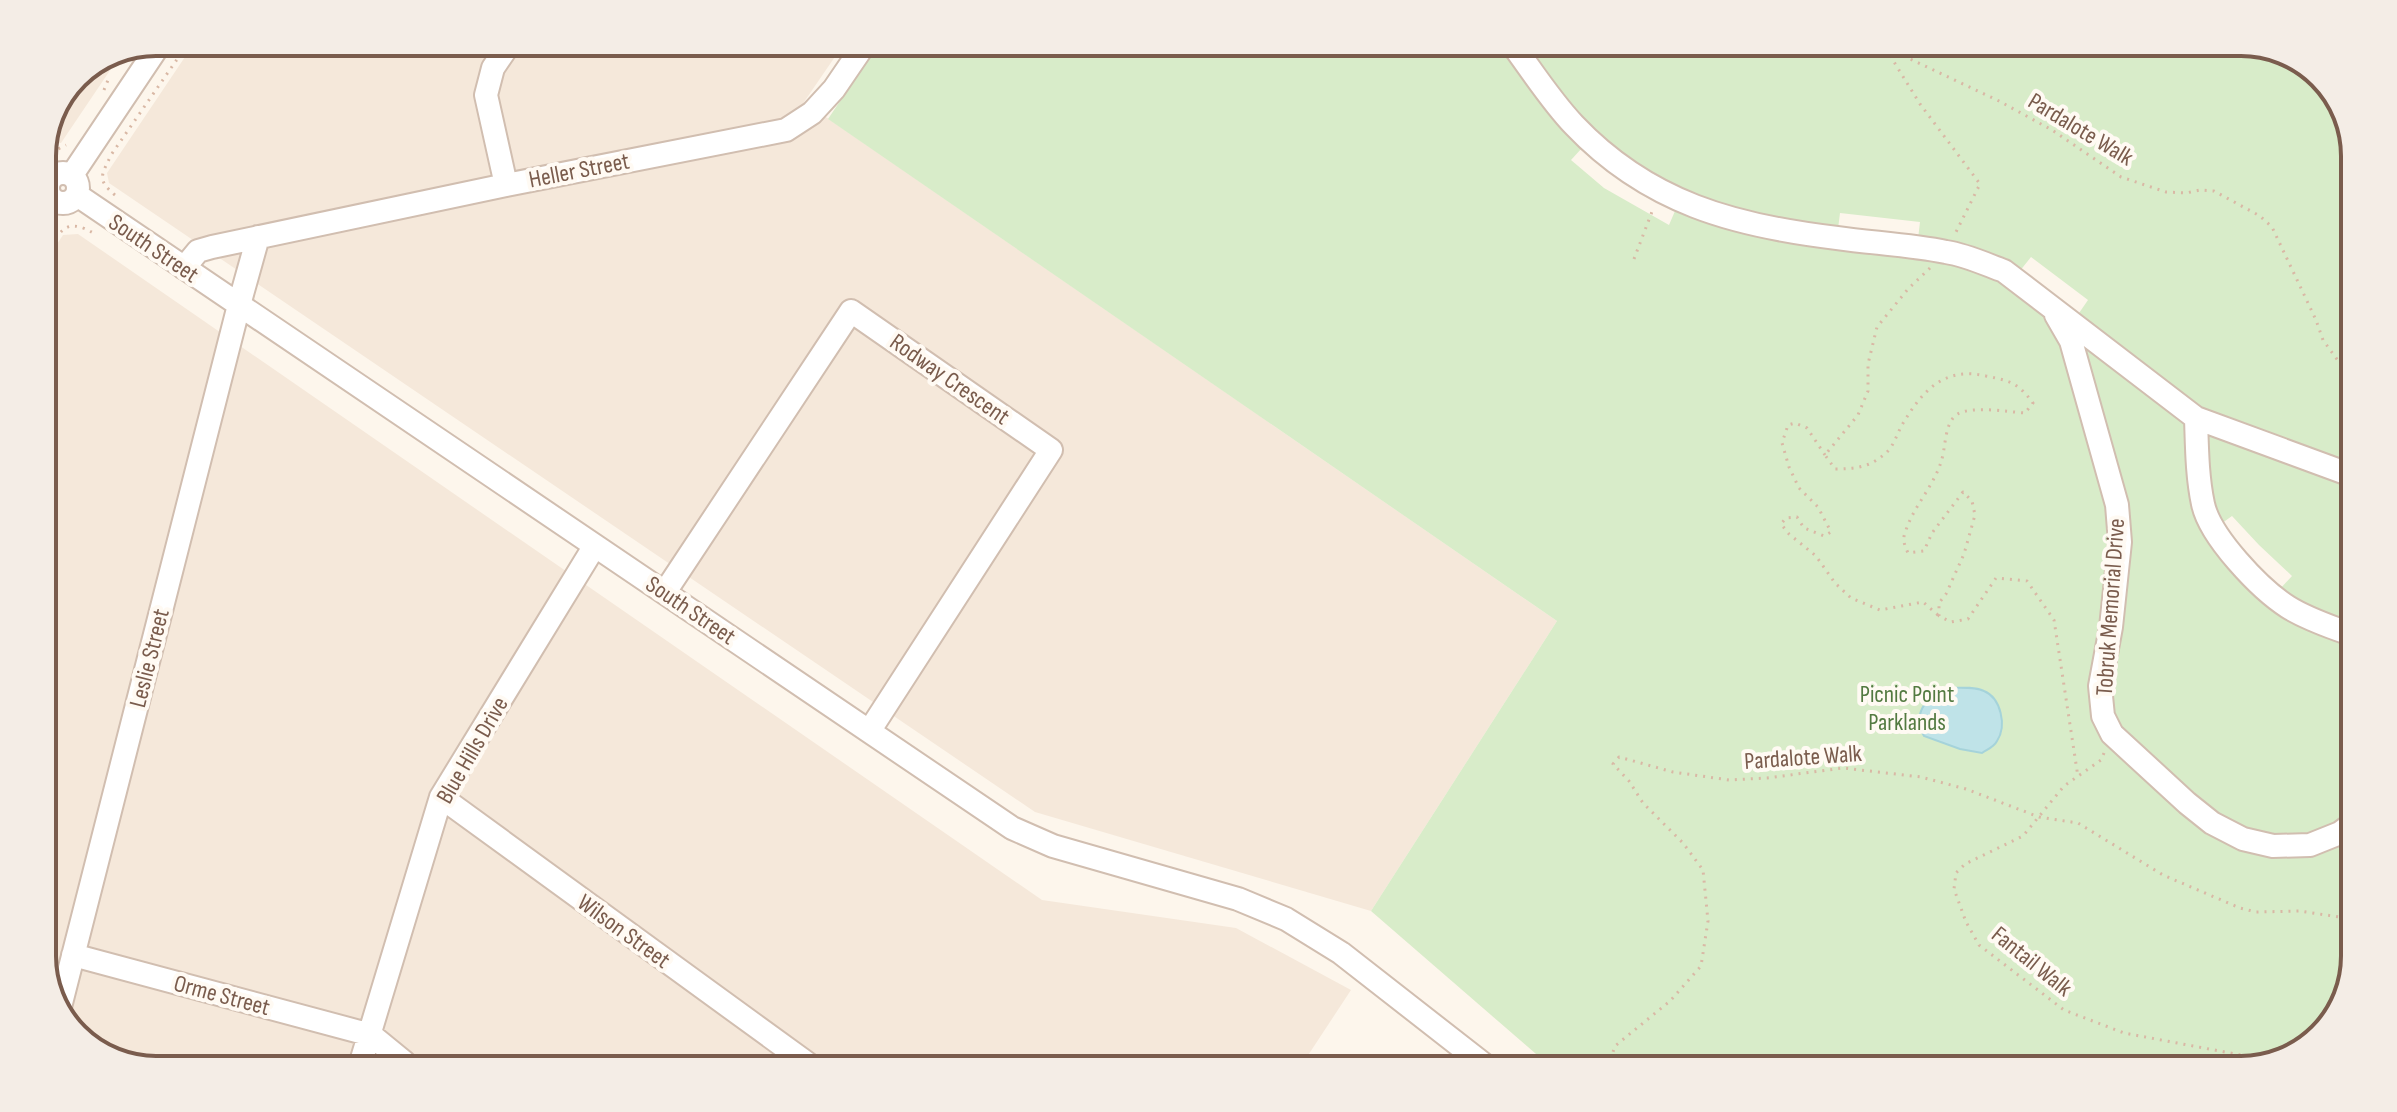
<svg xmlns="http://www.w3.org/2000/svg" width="2397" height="1112" font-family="'Sofia Sans Condensed',sans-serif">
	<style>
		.residential { fill: #f5e8da }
		.green { fill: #d8ecc9; fill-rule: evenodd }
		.water { fill: #bfe3e8; stroke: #a5d3da; stroke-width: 2 }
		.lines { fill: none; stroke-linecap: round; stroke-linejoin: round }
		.minor-casing { stroke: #d1beb0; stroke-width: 26 }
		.path { stroke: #d9b8a5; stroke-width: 3; stroke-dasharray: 2 6; stroke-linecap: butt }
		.minor { stroke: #fff; stroke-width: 22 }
		.labels { text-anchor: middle; stroke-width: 8; stroke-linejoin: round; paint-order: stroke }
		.street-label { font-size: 24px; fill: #7a5c4d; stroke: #fffaf3 }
		.park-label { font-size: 24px; fill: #537a41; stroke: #fffaf3 }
		.rim { fill: none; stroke: #7a5c4d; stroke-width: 4 }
	</style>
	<rect width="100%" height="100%" fill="#fdf6ec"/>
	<!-- residential -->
	<path class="residential" d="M 195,42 L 843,45 L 804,102 L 1557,621 L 1371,911 L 1035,812 L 109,183 L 107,173 Z
		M 119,57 L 61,143 L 44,144 L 76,75 Z
		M 78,234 L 1042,900 L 1236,928 L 1351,990 L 1301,1066 L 112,1061 L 61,1020 L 42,964 L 42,267 L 63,235 Z"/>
	<!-- green -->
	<path class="green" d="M 878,45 L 2285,51 L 2336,92 L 2355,149 L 2346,1000 L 2305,1051 L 2241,1070 L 1551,1067 L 1371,911 L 1557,621 L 828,119 ZM 1582,148 C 1611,173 1641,193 1675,211 L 1669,225 L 1604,188 L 1571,160 ZM 1840,213 L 1920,222 L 1918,239 L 1838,229 ZM 2031,257 L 2088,300 L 2077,316 L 2019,272 ZM 2232,516 L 2259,545 L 2292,576 L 2279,590 L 2218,526 Z"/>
	<!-- water -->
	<path class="water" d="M 1946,688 C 1958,688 1973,686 1984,691 C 2001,698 2007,726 1997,741 C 1994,747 1988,749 1982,753 L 1960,749 L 1924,736 C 1912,715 1925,697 1946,688 Z"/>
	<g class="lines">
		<defs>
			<path id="minor" d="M 1515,48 C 1534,74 1552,102 1574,125 C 1648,203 1735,226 1837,238 C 1873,243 1911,245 1946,252 C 1966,255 1985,264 2004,271 L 2196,418 L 2351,475
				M48 188a15 15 0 1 1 30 0a15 15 0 1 1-30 0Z
				M 72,175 L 161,42
				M 506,185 L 486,95 L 493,68 L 510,43
				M 77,195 L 1012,828 L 1053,846 L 1238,899 L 1286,919 L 1341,953 L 1487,1067
				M 184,268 L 198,251 L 212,247 L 506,185 L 786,130 L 812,113 L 834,89 L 864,45
				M 2056,315 L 2071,341 L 2117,505 L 2120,542 L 2111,627 L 2100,686 L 2103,716 L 2112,734 L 2187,803 L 2212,823 L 2243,839 L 2273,846 L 2310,845 L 2340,833 L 2348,827
				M 2196,418 C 2197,447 2197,476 2203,504 C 2210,537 2260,589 2288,607 C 2307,619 2329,626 2350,634
				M 665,592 L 851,311 L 1051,450 L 870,730
				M 441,797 L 808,1064
				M 73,955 L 371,1035 L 404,1062
				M 59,1011 L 239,305 L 258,237
				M 361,1062 L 441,797 L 594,547"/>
		</defs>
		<!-- minor casing -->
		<use href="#minor" class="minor-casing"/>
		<!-- path -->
		<path class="path" d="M 1886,49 L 1920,104 L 1980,184 L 1955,234
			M 1889,49 L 1999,101 L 2052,130 L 2121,177 L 2166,192 L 2186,193 L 2200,190 L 2214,191 L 2260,216 L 2272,227 L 2316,320 L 2323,340 L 2352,380
			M 104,90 L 108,80
			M 43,147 L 56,150 L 66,145
			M 115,195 C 96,179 102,175 111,155 L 189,42
			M 42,258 C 61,233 63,215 95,234
			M 1634,259 L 1653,209
			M 1930,268 L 1908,289 L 1877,327 L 1868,364 L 1868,391 L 1858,415 L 1825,455 L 1835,469 C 1856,469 1871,467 1887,452 C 1894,445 1897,434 1902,425 C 1922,391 1944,366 1986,376 C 2011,381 2018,383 2033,403 L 2025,413 C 2008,412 1970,405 1956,415 C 1944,425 1946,448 1941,462 C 1933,487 1914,506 1906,530 C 1902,539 1904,544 1908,553 L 1924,551 L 1932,533 L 1963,492 L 1972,501 L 1975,515 L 1964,554 L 1946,594 L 1939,603 L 1939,616 L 1951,622 L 1968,619 L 1996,578 L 2027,581 L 2054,620 L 2078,777
			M 1825,455 L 1807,428 L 1795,423 L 1788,425 L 1782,443 L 1789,467 L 1799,488 L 1818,507 L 1831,532 L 1824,536 L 1804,528 L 1797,517 L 1786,518 L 1781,524 L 1789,534 L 1816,556 L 1835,583 L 1851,598 L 1880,610 L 1923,602 L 1939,616
			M 2104,753 L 2101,760 L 2064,786 L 2023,836 L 1965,864 L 1956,873 L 1954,889 L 1966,922 L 1979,945 L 2064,1010 L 2124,1033 L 2241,1055 L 2280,1058
			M 1608,1067 L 1615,1046 L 1670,1001 L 1701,966 L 1708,921 L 1703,870 L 1683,843 L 1643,803 L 1629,781 L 1613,764 L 1619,757 L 1673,772 L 1729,780 L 1767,778 L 1843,768 L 1921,777 L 1966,789 L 2039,817 L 2078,823 L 2163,875 L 2240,908 L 2256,912 L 2300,911 L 2339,917 L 2347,914"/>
		<!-- minor -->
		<use href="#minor" class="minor"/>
	</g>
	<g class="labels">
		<!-- street labels -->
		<g class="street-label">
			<text transform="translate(2081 129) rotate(31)" y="8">Pardalote Walk</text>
			<text transform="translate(579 170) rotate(-11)" y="8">Heller Street</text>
			<text transform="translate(154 248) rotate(34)" y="8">South Street</text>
			<text transform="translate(950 379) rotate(35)" y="8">Rodway Crescent</text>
			<text transform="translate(2110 607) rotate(-86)" y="8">Tobruk Memorial Drive</text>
			<text transform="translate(691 610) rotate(34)" y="8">South Street</text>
			<text transform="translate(149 658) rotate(-76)" y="8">Leslie Street</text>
			<text transform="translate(472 750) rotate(-60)" y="8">Blue Hills Drive</text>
			<text transform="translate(1803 757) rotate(-4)" y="8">Pardalote Walk</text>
			<text transform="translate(624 931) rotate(36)" y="8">Wilson Street</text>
			<text transform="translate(2032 961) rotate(39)" y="8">Fantail Walk</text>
			<text transform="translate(222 995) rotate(15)" y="8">Orme Street</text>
		</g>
		<!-- park labels -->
		<g class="park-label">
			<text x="1907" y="702">Picnic Point<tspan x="1907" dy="28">Parklands</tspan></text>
		</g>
	</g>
	<!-- crop -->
	<path d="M0 0H2397V1112H0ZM156 56H2241A100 100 0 0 1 2341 156V956A100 100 0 0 1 2241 1056H156A100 100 0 0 1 56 956V156A100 100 0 0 1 156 56Z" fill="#f4ede6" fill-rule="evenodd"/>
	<path class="rim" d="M156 56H2241A100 100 0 0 1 2341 156V956A100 100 0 0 1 2241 1056H156A100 100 0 0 1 56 956V156A100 100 0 0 1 156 56Z"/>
</svg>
